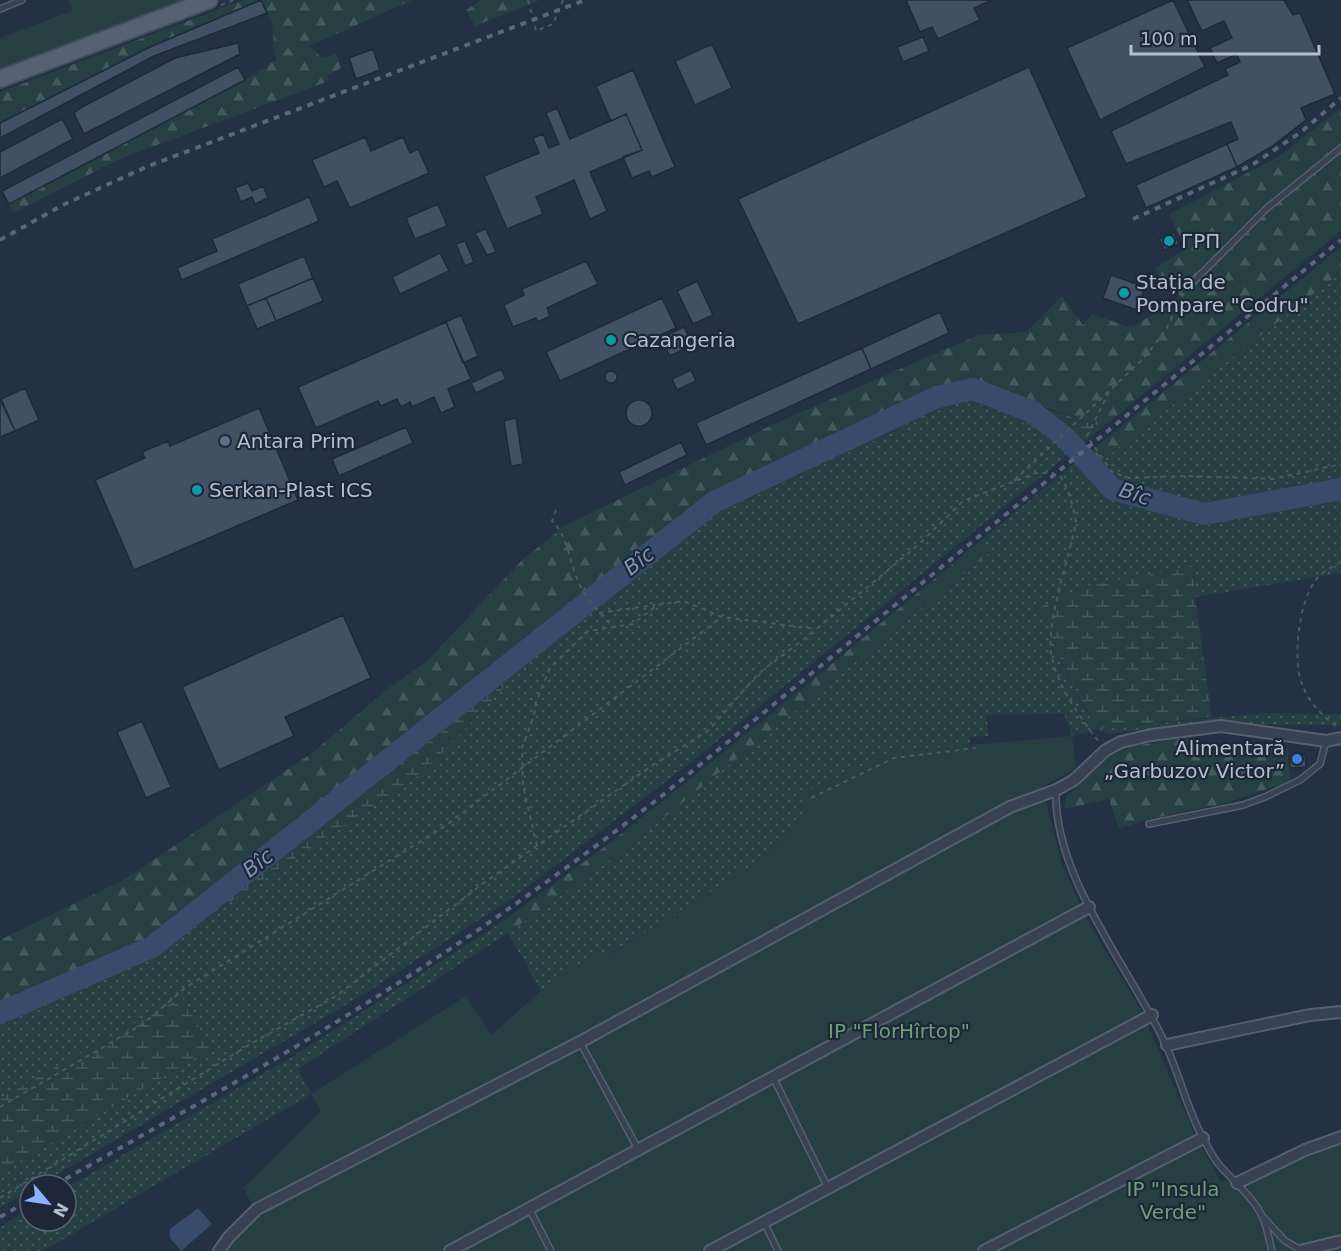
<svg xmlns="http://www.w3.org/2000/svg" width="1341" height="1251" font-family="'DejaVu Sans',sans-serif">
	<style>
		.grass { fill: url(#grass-dots) }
		.forest { fill: url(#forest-firs) }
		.wetland { fill: url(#wetland-marsh) }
		.garden { fill: #263f43 }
		.water { fill: #374b6b }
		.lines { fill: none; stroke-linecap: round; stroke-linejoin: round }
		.river { stroke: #374b6b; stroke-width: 22 }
		.building { fill: #425065; stroke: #1f2939; stroke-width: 1.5 }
		.service-casing { stroke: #56606f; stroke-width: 8 }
		.minor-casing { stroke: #56606f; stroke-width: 14 }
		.primary-casing { stroke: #424b5b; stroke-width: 20 }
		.path { stroke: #445c60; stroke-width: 2; stroke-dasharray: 4.5 4.5; stroke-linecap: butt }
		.service { stroke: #384252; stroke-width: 5 }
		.minor { stroke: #384252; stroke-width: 10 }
		.primary { stroke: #566172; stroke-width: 16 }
		.rail { stroke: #5a6679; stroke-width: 4; stroke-dasharray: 6 6; stroke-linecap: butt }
		.culture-dot { fill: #0f9aa8; stroke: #1d2737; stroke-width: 2 }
		.service-dot { fill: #5c6f8a; stroke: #1d2737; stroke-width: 2 }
		.shop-dot { fill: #3f7fe0; stroke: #1d2737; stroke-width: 2 }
		.labels { text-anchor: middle; stroke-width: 4.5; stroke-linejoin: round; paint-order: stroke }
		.poi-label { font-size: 20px; fill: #b5becc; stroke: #1d2737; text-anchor: start }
		.park-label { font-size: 20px; fill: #6a9f78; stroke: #1d2737 }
		.water-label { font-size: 21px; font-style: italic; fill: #7b93b5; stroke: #1d2737 }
	</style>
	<defs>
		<pattern id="grass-dots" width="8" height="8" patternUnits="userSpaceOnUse" patternTransform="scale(1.5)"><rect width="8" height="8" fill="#263f43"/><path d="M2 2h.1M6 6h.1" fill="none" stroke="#43595d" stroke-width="1.8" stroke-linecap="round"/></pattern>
		<pattern id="forest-firs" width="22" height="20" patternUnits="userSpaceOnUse" patternTransform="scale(1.5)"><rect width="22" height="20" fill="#263f43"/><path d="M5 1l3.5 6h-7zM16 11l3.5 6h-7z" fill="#43595d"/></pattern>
		<pattern id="wetland-marsh" width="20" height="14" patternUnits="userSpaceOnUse" patternTransform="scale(1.5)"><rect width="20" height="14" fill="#263f43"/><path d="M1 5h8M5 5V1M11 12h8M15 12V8" fill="none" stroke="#43595d"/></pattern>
	</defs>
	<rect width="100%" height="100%" fill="#243043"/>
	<!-- grass -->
	<path class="grass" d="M 1341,272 L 1341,480 L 1241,502 L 1188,500 L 1113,481 L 1099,465 L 1114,451 Z
		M 957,402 C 1004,404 1033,427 1069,454 L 694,760 L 517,895 L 366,993 L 39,1185 L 30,1185 L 30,1190 L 0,1208 L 0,1173 L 211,1049 L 182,998 L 0,1098 L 0,1023 L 151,955 L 425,771 L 528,662 L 715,514 Z
		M 1076,462 L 1117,503 L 1207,525 L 1341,500 L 1341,573 L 1195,597 L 1192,567 L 1060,660 L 1083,706 L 1098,729 L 1265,713 L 1341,714 L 1341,725 L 1213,724 L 1181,725 L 1108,734 L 1098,729 L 1072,736 L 1064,714 L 987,715 L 988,736 L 970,737 L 970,745 L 892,752 L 805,793 L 809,802 L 797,824 L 773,852 L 659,925 L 605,956 L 599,950 L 541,991 L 508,933 L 298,1069 L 311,1094 L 43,1251 L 0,1251 L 0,1227 L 30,1209 L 30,1221 L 66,1221 L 66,1188 L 295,1055 L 502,922 L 508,933 L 624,850 L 987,555 L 979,542 Z"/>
	<!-- forest -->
	<path class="forest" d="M 243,0 L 412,0 L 310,46 L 322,58 L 337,54 L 341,68 L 327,76 L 329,81 L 122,158 L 13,213 L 9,204 L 245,80 L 276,60 L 272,25 L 261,0 L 150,47 L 0,123 L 0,92 Z
		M 482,0 L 540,0 L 475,26 L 466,10 Z
		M 1341,108 L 1341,231 L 1103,427 L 973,382 L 944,389 L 716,493 L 149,942 L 0,1006 L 0,940 L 125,879 L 312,753 L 390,687 L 426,662 L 523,559 L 566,525 L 774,424 L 978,335 L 1026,332 L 1062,296 L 1083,325 L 1092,314 L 1126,326 L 1133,326 L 1173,303 L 1179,296 L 1177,281 L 1159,277 L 1155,268 L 1186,249 L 1169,214 L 1278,157 Z
		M 1341,247 L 1341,272 L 1114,451 L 1099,465 L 1090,452 Z
		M 979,542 L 988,554 L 624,850 L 508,933 L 502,922 L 611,842 L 765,719 Z
		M 1191,737 L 1216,749 L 1270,745 L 1288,749 L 1291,781 L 1223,804 L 1145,820 L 1119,829 L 1109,799 L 1064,809 L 1067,795 L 1111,756 L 1133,746 Z"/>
	<!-- wetland -->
	<path class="wetland" d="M 973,382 L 1043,408 L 1103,427 L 1069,454 C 1033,428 1004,403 957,402 L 715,514 L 528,662 L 425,771 L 151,955 L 0,1023 L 0,1006 L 149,942 L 716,493 L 944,389 Z
		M 1090,452 L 1113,481 L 1188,500 L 1241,502 L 1341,480 L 1341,500 L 1207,525 L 1117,503 L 1100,492 L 1076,462 Z
		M 1193,567 L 1195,597 L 1212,717 L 1098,729 C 1073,691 1056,650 1039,608 L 1084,586 Z
		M 182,997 L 211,1049 L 0,1173 L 0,1098 Z"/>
	<!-- garden -->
	<path class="garden" d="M 68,0 L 182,0 L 0,69 L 0,38 L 72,11 Z
		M 1072,736 L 1076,768 L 1042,787 L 1062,864 L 1088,921 L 1142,1012 L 1194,1132 L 1221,1182 L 1303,1147 L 1302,1143 L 1341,1130 L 1341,1251 L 211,1251 L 224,1232 L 254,1208 L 243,1188 L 321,1111 L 311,1094 L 466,996 L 491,1035 L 541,991 L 599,950 L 606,956 L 659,925 L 773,852 L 797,824 L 809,802 L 804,793 L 892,752 Z"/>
	<!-- water -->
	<path class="water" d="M 198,1208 L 212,1224 L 181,1251 L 170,1238 L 170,1229 Z"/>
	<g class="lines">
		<!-- river -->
		<path class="river" d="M 0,1013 L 152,947 L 714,502 L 937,397 L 973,389 L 1033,412 L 1067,439 L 1112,489 L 1204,514 L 1341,489"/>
	</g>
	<!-- building -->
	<path class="building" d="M 261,0 L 267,13 L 154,56 L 0,138 L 0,123 L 150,47 Z
		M 906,0 L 992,0 L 974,8 L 980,20 L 938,39 L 932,27 L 920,32 Z
		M 1173,0 L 1205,67 L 1100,120 L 1067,48 Z
		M 1187,0 L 1284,0 L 1293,15 L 1300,13 L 1335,94 L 1301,108 L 1306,120 L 1271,147 L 1237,167 L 1227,144 L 1238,139 L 1231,122 L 1126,164 L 1111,131 L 1228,75 L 1225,69 L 1240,62 L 1237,54 L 1217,63 L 1210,48 L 1232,38 L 1224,21 L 1202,31 Z
		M 923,37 L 929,51 L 903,62 L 897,47 Z
		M 238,43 L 240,54 L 84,134 L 74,113 L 84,106 L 175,58 Z
		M 712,44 L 732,88 L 695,105 L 675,61 Z
		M 373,49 L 380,70 L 356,79 L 349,58 Z
		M 238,67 L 245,80 L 9,204 L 2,191 Z
		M 1029,67 L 1087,197 L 798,324 L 738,199 Z
		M 633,70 L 675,167 L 652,177 L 649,171 L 632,178 L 623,157 L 642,150 L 626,114 L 611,121 L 596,86 Z
		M 557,108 L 570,139 L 626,114 L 642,150 L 590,172 L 607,211 L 590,219 L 574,180 L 536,197 L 543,214 L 507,229 L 484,176 L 539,153 L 533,138 L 543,134 L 549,148 L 559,144 L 546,113 Z
		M 62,119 L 73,139 L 0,178 L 0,152 Z
		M 365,137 L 371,151 L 403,137 L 410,153 L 418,149 L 429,173 L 350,208 L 337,181 L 324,187 L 312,160 Z
		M 1227,144 L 1237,167 L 1146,208 L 1136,185 Z
		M 248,183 L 252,191 L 263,186 L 268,198 L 255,204 L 252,197 L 241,202 L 235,188 Z
		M 309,197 L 319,221 L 182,280 L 177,268 L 217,251 L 212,239 Z
		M 438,204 L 447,226 L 415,239 L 406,218 Z
		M 486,229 L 496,252 L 487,255 L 475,233 Z
		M 1174,233 L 1179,244 L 1164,250 L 1159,239 Z
		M 465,241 L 474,262 L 465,266 L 456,244 Z
		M 440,253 L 449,271 L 400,294 L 392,277 Z
		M 304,256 L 313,278 L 247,306 L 238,284 Z
		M 586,261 L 598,284 L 547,308 L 550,316 L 538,322 L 536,318 L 513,327 L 504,305 L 524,295 L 522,289 Z
		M 1111,275 L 1145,287 L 1137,310 L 1103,298 Z
		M 313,278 L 323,301 L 276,321 L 266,298 Z
		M 697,281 L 713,315 L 693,324 L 677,291 Z
		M 266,298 L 276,321 L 257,329 L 247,306 Z
		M 662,298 L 676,328 L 560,381 L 546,352 Z
		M 940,312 L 949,333 L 871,369 L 862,348 Z
		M 461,315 L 478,356 L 463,363 L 446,322 Z
		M 446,322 L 471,379 L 448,389 L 455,407 L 441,413 L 434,397 L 412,407 L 410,402 L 401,407 L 397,399 L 381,406 L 378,401 L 316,428 L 298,387 Z
		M 684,327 L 693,345 L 670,356 L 661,338 Z
		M 862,348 L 871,369 L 706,445 L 696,423 Z
		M 501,369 L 506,379 L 476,393 L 471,383 Z
		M 691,370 L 696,381 L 677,390 L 672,379 Z
		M605 377a6 6 0 1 1 12 0a6 6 0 1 1-12 0Z
		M 25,388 L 39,420 L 15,431 L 1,399 Z
		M 0,399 L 15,431 L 0,437 Z
		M626 413a13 13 0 1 1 26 0a13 13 0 1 1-26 0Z
		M 259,408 L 298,500 L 134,570 L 95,480 L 145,458 L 142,452 L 168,441 L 170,446 Z
		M 516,418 L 523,464 L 511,466 L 504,421 Z
		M 406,427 L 413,443 L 339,476 L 332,459 Z
		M 681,442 L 687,455 L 625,485 L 619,472 Z
		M 343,615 L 371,678 L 285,717 L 294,736 L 219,770 L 182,687 Z
		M 142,721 L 171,787 L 146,798 L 117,732 Z
		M 1305,755 L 1306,767 L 1290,768 L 1289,756 Z"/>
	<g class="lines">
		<defs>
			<path id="service" d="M 0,9 L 22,0
				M 1189,286 L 1267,208 L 1341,148
				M 1056,790 C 1053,875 1127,964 1163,1039 C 1179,1071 1186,1108 1204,1140 C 1209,1149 1214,1160 1221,1167 C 1234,1181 1254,1199 1262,1216 C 1267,1226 1269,1240 1272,1251
				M 1149,824 L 1243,805 L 1265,797 L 1300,780 L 1320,764 L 1326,741
				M 580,1042 L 638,1149
				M 773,1077 L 828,1188
				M 529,1208 L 551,1251
				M 1263,1217 L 1285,1241 L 1301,1250
				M 764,1222 L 778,1251"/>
			<path id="minor" d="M 1167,1045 L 1310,1015 L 1341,1012
				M 1237,1183 L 1305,1150 L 1341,1137
				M 219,1251 L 228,1238 L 257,1209 L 580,1042 L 1010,807 L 1056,790 L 1074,780 L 1106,750 L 1121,742 L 1151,735 L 1221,726 L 1326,741 L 1341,738
				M 450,1251 L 1089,907
				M 710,1251 L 1152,1015
				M 984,1251 L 1203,1138
				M 1300,1251 L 1341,1241"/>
			<path id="primary" d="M 0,79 L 209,0"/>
		</defs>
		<!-- service casing -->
		<use href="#service" class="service-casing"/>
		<!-- minor casing -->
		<use href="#minor" class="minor-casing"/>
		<!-- primary casing -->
		<use href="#primary" class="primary-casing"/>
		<!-- path -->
		<path class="path" d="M 528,0 L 536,31 L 553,24 L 563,0
			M 221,5 L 234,0
			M 1109,392 L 1087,436 L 1112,472 L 1129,478 L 1186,476 L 1273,479 L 1341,464
			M 1014,481 L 1144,358 L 1165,331 L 1184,294
			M 556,510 L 552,521 C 570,538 569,567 582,589 C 590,603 601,615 612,626
			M 599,613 L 655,605
			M 1336,726 C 1322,716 1308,701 1302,684 C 1292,658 1299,603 1315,581 C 1321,572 1332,567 1341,562
			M 811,798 L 894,758 L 976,748
			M 537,846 L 523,786 L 522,748 L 534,715 L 536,702 L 550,668 L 588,631 L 633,624 L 657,605 L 684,601 L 722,617 L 816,629
			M 0,1107 L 143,1024 L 185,988 L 445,826 L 722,617
			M 0,1198 L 247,1046 L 336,996 L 485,882 L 653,765 L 708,731 L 759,673 L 808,636 L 917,546 L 963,501 L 1036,473 L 1052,473 L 1061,477 C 1069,491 1073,505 1076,522 C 1070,556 1044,627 1052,658 C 1059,689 1080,717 1099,742"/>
		<!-- service -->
		<use href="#service" class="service"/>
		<!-- minor -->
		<use href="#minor" class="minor"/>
		<!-- primary -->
		<use href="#primary" class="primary"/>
		<!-- rail -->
		<path class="rail" d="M 1133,219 L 1252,165 L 1301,132 L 1341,98
			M 0,240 L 63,205 L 146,167 L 585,0
			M 55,1185 C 158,1126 262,1069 362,1006 C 466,941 566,870 663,795 L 1341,240
			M 0,1217 L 30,1200"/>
	</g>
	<!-- markers -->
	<g class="culture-dot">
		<circle cx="1169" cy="241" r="6"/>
		<circle cx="1124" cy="293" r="6"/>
		<circle cx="611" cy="340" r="6"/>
		<circle cx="197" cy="490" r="6"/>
	</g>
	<circle class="service-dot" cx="225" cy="441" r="6"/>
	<circle class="shop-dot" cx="1297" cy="759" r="6"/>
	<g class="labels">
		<!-- poi labels -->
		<g class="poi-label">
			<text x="1181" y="248">ГРП</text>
			<text x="1136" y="289">Stația de<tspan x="1136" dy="23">Pompare "Codru"</tspan></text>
			<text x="623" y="347">Cazangeria</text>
			<text x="237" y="448">Antara Prim</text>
			<text x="209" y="497">Serkan-Plast ICS</text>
			<text x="1285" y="755" text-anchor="end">Alimentară<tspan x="1285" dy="23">„Garbuzov Victor”</tspan></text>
		</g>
		<!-- park labels -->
		<g class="park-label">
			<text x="899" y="1038">IP "FlorHîrtop"</text>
			<text x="1173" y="1196">IP "Insula<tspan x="1173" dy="23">Verde"</tspan></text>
		</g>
		<!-- water labels -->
		<g class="water-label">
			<text transform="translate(1135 494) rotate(18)" y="7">Bîc</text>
			<text transform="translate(639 561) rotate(-38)" y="7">Bîc</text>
			<text transform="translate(258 863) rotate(-38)" y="7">Bîc</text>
		</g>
	</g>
	<!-- north arrow -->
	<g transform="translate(48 1203) rotate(119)"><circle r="28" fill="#1d2737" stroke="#5a6373" stroke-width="1.5"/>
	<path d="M0-4.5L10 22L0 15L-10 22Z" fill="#87b3ff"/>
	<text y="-9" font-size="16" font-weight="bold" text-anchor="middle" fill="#b5becc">N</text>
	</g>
	<!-- scale -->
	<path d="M1131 45v9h188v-9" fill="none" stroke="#b5becc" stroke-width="3"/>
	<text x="1140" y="45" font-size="18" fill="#b5becc" stroke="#1d2737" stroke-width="4.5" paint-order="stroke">100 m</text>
</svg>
